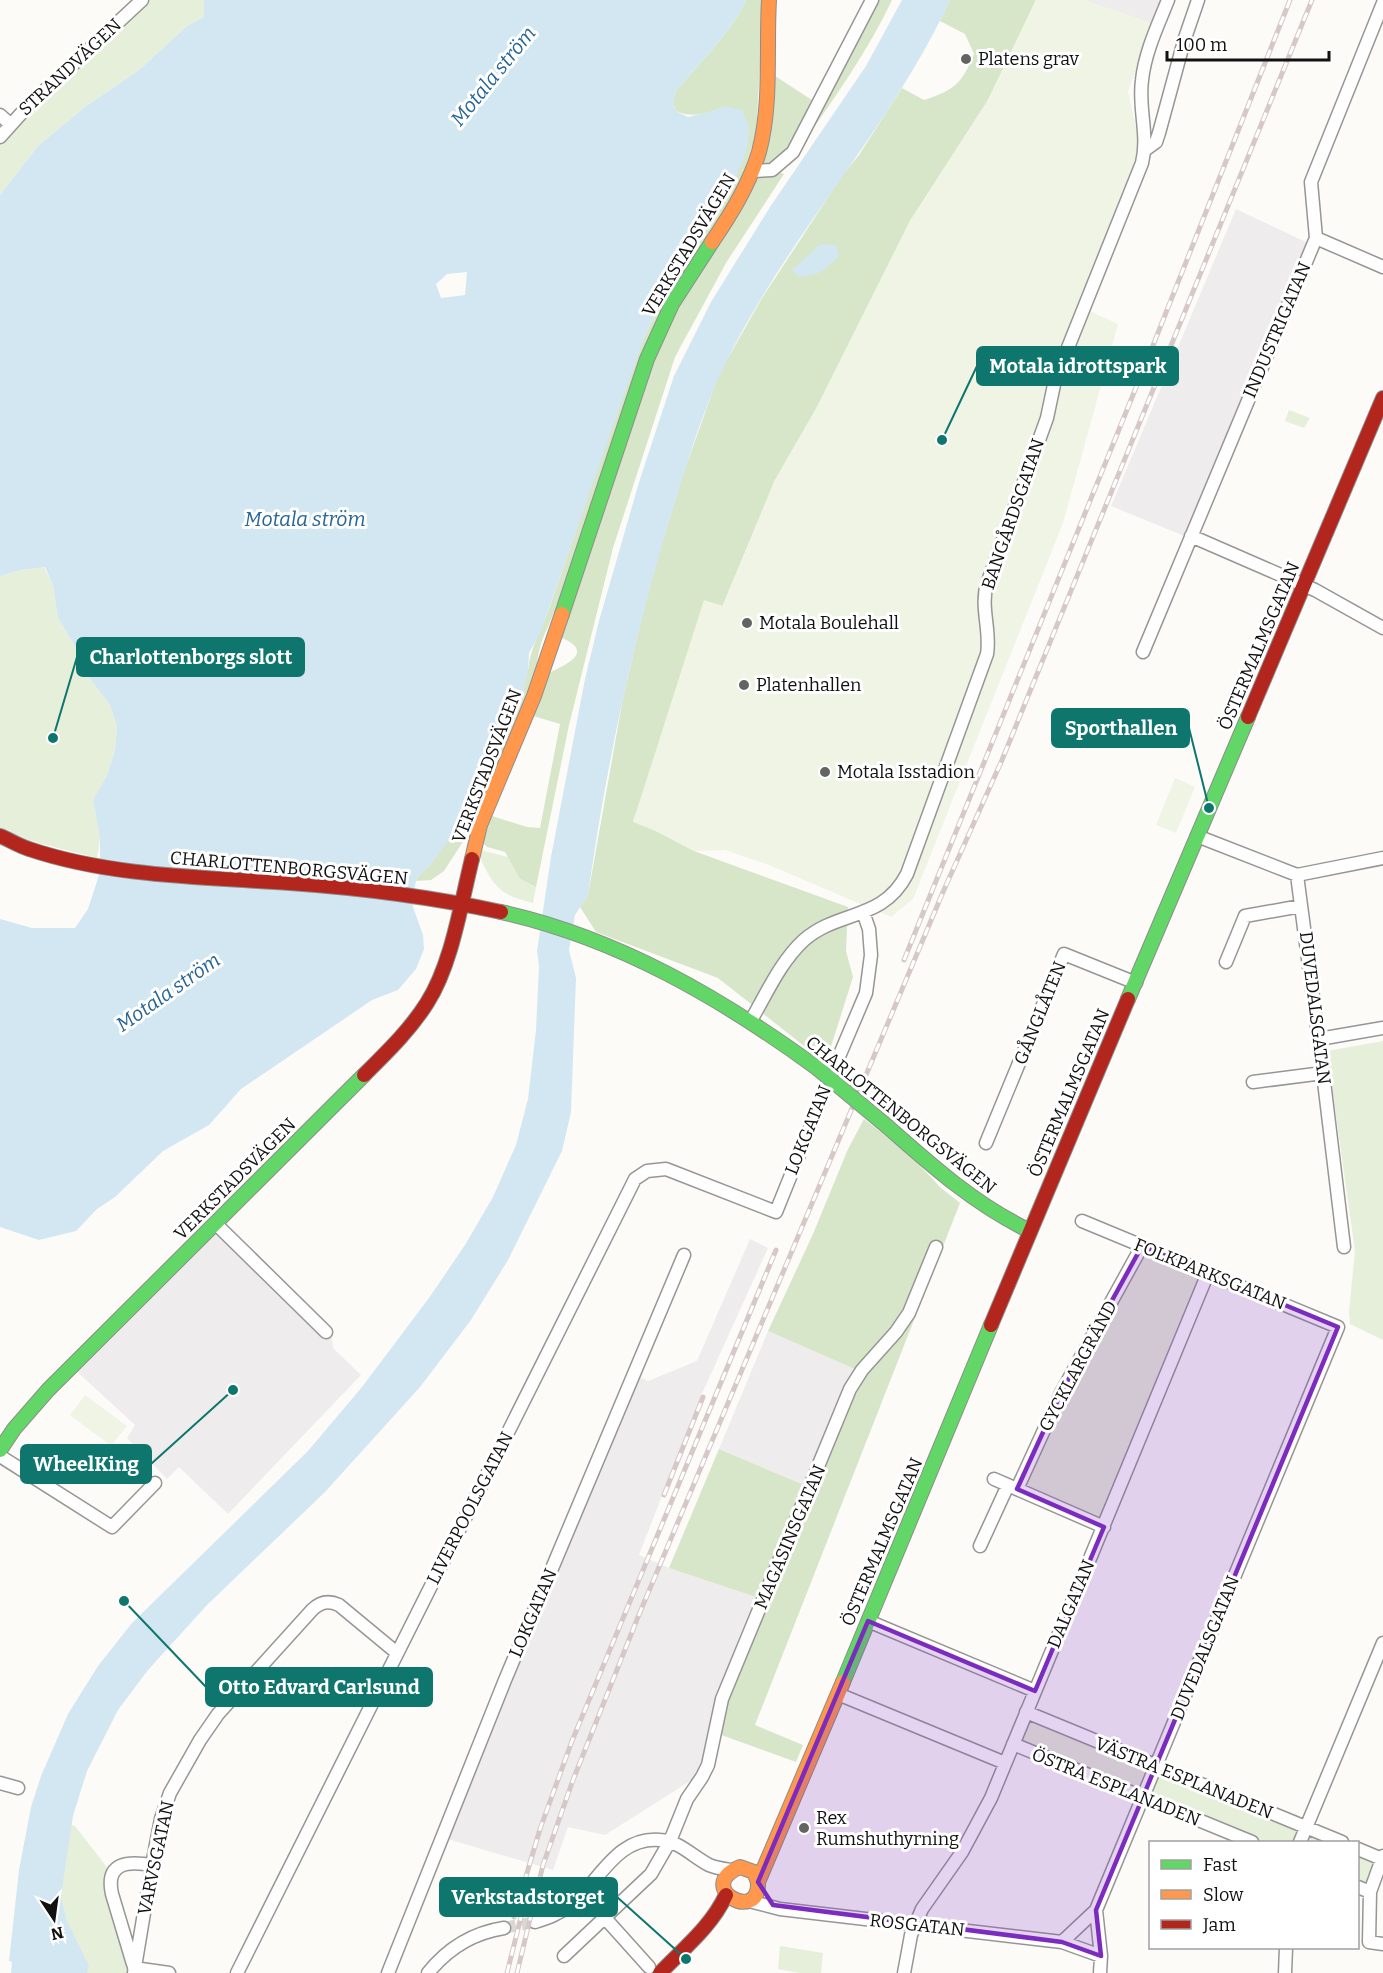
<svg xmlns="http://www.w3.org/2000/svg" width="1383" height="1973" font-family="Bitter,serif">
	<style>
		.industrial { fill: #efecee }
		.green { fill: #e6efda }
		.forest { fill: #d7e6c9 }
		.pitch { fill: #eff4e4 }
		.water { fill: #d2e7f2; fill-rule: evenodd }
		.lines { fill: none; stroke-linecap: round; stroke-linejoin: round }
		.street-tunnel { stroke: #d9d8d5; stroke-width: 12; stroke-dasharray: 12 6; stroke-linecap: butt }
		.street-casing { stroke: #979695; stroke-width: 15 }
		.fast-casing { stroke: #8d8d8c; stroke-width: 16 }
		.slow-casing { stroke: #8d8d8c; stroke-width: 16 }
		.jam-casing { stroke: #8d8d8c; stroke-width: 16 }
		.street { stroke: #fffefe; stroke-width: 12 }
		.fast { stroke: #63d668; stroke-width: 14 }
		.slow { stroke: #ff974d; stroke-width: 14 }
		.jam { stroke: #b3261e; stroke-width: 14 }
		.rail-casing { stroke: #d7c8c8; stroke-width: 5 }
		.rail { stroke: #fff; stroke-width: 3; stroke-dasharray: 9; stroke-linecap: butt }
		.fast-bridge-casing { stroke: #8d8d8c; stroke-width: 16; stroke-linecap: butt }
		.fast-bridge { stroke: #63d668; stroke-width: 14 }
		.marked { fill: #7b2cbf; fill-opacity: 0.2; stroke: #7b2cbf; stroke-width: 4.5; stroke-linejoin: round }
		.poi-dot { fill: #636362; stroke: #fff; stroke-width: 2 }
		.labels { text-anchor: middle; stroke-width: 6; stroke-linejoin: round; paint-order: stroke }
		.poi-label { font-size: 18px; fill: #111; stroke: #fff; text-anchor: start }
		.street-label { font-size: 18px; fill: #111; stroke: #fff }
		.water-label { font-size: 20px; font-style: italic; fill: #276596; stroke: #fff }
		.leader { fill: none; stroke: #0f766e; stroke-width: 2 }
		.callout-dot { fill: #0f766e; stroke: #fff; stroke-width: 2 }
		.callout { fill: #0f766e; stroke: #0f766e; stroke-width: 2 }
		.callout-label { font-size: 20px; text-anchor: middle; font-weight: bold; fill: #fff }
	</style>
	<rect width="100%" height="100%" fill="#fcfbf8"/>
	<!-- industrial -->
	<path class="industrial" d="M 1083,0 L 1163,0 L 1153,24 Z
		M 1236,209 L 1308,243 L 1189,538 L 1111,506 Z
		M 217,1223 L 331,1332 L 333,1348 L 361,1375 L 228,1514 L 179,1467 L 167,1479 L 127,1438 L 135,1425 L 73,1368 Z
		M 750,1239 L 768,1248 L 700,1398 L 639,1555 L 669,1568 L 765,1600 L 714,1740 L 714,1766 L 605,1835 L 568,1827 L 553,1870 L 444,1838 L 637,1376 L 648,1381 L 697,1361 Z
		M 768,1331 L 866,1374 L 809,1487 L 719,1449 Z"/>
	<!-- green -->
	<path class="green" d="M 148,0 L 204,0 L 204,17 L 187,26 L 139,70 L 85,107 L 38,146 L 0,195 L 0,138 Z
		M 1289,410 L 1310,418 L 1304,428 L 1285,421 Z
		M 44,567 L 53,586 L 58,618 L 76,648 L 87,675 L 110,705 L 117,726 L 115,750 L 107,775 L 93,800 L 100,839 L 97,858 L 35,842 L 0,829 L 0,576 L 21,570 Z
		M 480,850 L 508,857 L 520,879 L 536,887 L 533,903 C 507,896 497,892 485,868 C 482,862 479,856 480,850 Z
		M 1383,1041 L 1383,1340 L 1350,1324 L 1349,1312 L 1355,1251 L 1327,1051 Z
		M 1138,1249 L 1212,1275 L 1104,1532 L 1014,1492 Z
		M 1026,1716 L 1335,1842 L 1245,1842 L 1013,1749 Z
		M 46,1817 L 75,1826 L 109,1870 L 133,1973 L 30,1973 Z
		M 1358,1852 L 1382,1861 L 1371,1893 L 1358,1888 Z
		M 780,1946 L 823,1953 L 821,1973 L 800,1973 L 778,1969 Z"/>
	<!-- forest -->
	<path class="forest" d="M 746,0 L 764,0 L 756,135 L 736,194 L 679,281 L 549,625 C 539,643 537,660 535,680 L 475,823 L 444,871 L 431,880 L 416,881 L 417,877 L 431,864 L 528,671 C 530,647 541,631 549,609 L 627,382 L 645,335 L 675,275 L 726,106 C 709,113 694,119 676,111 L 673,102 L 675,92 C 695,68 735,28 746,0 Z
		M 875,0 L 892,0 C 868,51 835,97 803,143 Z
		M 950,0 L 1036,0 L 988,100 L 910,221 L 817,407 L 775,480 L 633,821 L 658,832 L 694,851 L 848,907 L 846,951 L 853,977 L 828,1056 L 804,1046 L 718,978 L 596,932 L 580,907 L 588,895 L 623,698 L 649,586 L 683,474 L 719,374 L 762,298 L 842,176 L 859,155 L 902,88 L 924,100 C 955,90 962,83 974,54 L 965,34 L 940,21 Z
		M 772,74 L 815,102 L 793,149 L 773,167 L 764,165 L 762,160 Z
		M 776,171 L 784,174 L 726,263 L 675,357 L 613,548 L 569,725 L 536,887 L 520,879 L 505,852 L 487,847 L 483,843 L 489,815 L 527,827 L 540,828 L 560,724 L 530,715 L 547,674 C 567,664 596,652 560,637 L 666,327 L 753,182 L 763,175 Z
		M 864,1119 L 906,1151 L 941,1188 L 960,1203 L 755,1725 L 803,1745 L 796,1762 L 716,1733 L 765,1600 L 669,1568 L 719,1449 L 809,1487 L 866,1374 L 768,1331 L 813,1234 L 848,1149 Z"/>
	<!-- pitch -->
	<path class="pitch" d="M 1036,0 L 1083,0 L 1153,24 L 1128,91 L 1145,169 L 1083,308 L 1118,324 L 1063,523 L 913,899 L 891,917 L 769,865 L 725,850 L 694,851 L 658,832 L 633,822 L 704,600 L 723,606 L 775,480 L 817,407 L 910,221 L 988,100 Z
		M 1175,778 L 1195,787 L 1176,833 L 1156,825 Z
		M 85,1395 L 127,1426 L 111,1446 L 70,1415 Z"/>
	<!-- water -->
	<path class="water" d="M 204,0 L 746,0 C 735,28 695,68 675,92 L 673,102 L 676,111 L 688,117 L 710,112 L 726,106 L 742,110 L 749,127 L 748,144 L 744,159 L 731,187 L 675,275 L 645,335 L 541,631 L 529,653 L 528,671 L 522,698 L 483,787 L 453,835 L 431,864 L 417,877 L 412,898 L 413,907 L 423,935 L 424,949 L 416,969 L 398,990 L 372,1000 L 241,1089 L 209,1125 L 163,1151 L 115,1197 L 97,1209 L 76,1231 L 39,1240 L 0,1227 L 0,919 L 32,928 L 75,928 L 88,909 L 100,872 L 100,839 L 93,800 L 107,775 L 115,750 L 117,726 L 110,705 L 87,675 L 76,648 L 58,618 L 53,586 L 45,567 L 21,570 L 0,576 L 0,195 L 38,146 L 85,107 L 139,70 L 187,26 L 204,17 ZM 467,272 L 465,295 L 441,298 L 436,284 L 447,274 Z
		M 902,0 L 950,0 C 894,121 802,220 739,337 C 709,391 690,452 672,511 C 634,636 606,765 588,895 L 575,915 L 569,950 L 576,978 L 571,1112 L 562,1151 L 508,1260 L 471,1320 L 420,1387 L 325,1492 L 207,1605 L 148,1670 L 118,1710 L 87,1771 L 73,1816 L 61,1895 L 66,1919 L 89,1966 L 87,1973 L 11,1973 L 12,1962 L 9,1961 L 19,1870 L 31,1807 L 41,1776 L 68,1714 L 98,1666 L 132,1623 L 308,1451 L 362,1387 L 429,1298 L 465,1245 L 493,1197 L 516,1145 L 528,1099 L 536,1030 L 539,966 L 537,951 L 551,857 L 585,679 L 599,621 L 640,479 L 674,376 L 711,302 L 770,207 L 866,66 Z
		M 821,244 L 836,245 L 839,256 C 821,271 824,274 799,277 L 792,270 Z"/>
	<g class="lines">
		<!-- street-tunnel -->
		<path class="street-tunnel" d="M 504,1928 L 535,1922"/>
		<defs>
			<path id="street" d="M 0,115 L 10,124
				M 0,137 L 27,107 L 142,0
				M 1145,150 L 1156,142 L 1159,133 L 1184,41 L 1198,0
				M 752,171 L 772,170 L 793,152 L 872,0
				M 1316,238 L 1383,267
				M 1191,536 L 1315,590 L 1383,628
				M 1143,652 L 1316,238 L 1311,182 L 1383,3
				M 1197,836 L 1297,875 L 1322,1065 L 1344,1247
				M 1297,875 L 1383,858
				M 1226,962 L 1245,916 L 1301,906
				M 750,1022 C 766,995 780,962 804,940 C 838,910 883,921 907,874 L 987,654 C 991,631 980,607 987,584 L 1047,418 L 1055,380 L 1142,163 C 1149,135 1138,108 1142,80 C 1145,52 1158,25 1168,0
				M 1319,1039 L 1383,1028
				M 1253,1082 L 1323,1073
				M 986,1143 L 1064,954 L 1136,983
				M 1082,1221 L 1338,1327 L 1096,1910 L 1101,1956 L 1100,1973
				M 216,1224 L 326,1332
				M 0,1456 L 112,1527 L 155,1483
				M 994,1479 L 1104,1527
				M 1017,1489 L 1061,1393 L 1142,1246
				M 980,1546 L 1008,1485
				M 868,1621 L 1035,1691
				M 838,1694 L 1005,1763
				M 1026,1712 L 1342,1842
				M 1013,1744 L 1252,1842
				M 0,1783 L 18,1788
				M 1300,1842 L 1383,1643
				M 1358,1849 L 1382,1859
				M 1383,1856 L 1370,1892 L 1369,1942 L 1383,1944
				M 1358,1887 L 1370,1892
				M 749,1901 L 780,1909 L 1062,1942 L 1101,1956
				M 605,1918 L 649,1967
				M 535,1922 C 547,1918 559,1914 569,1906 C 599,1884 615,1836 660,1840 C 679,1841 692,1856 709,1865 C 716,1868 724,1869 731,1870
				M 1062,1942 L 1096,1910
				M 564,1956 L 651,1874 L 670,1841 L 687,1799 L 702,1777 L 708,1765 L 722,1699 L 850,1389 L 862,1370 L 896,1332 L 909,1313 L 936,1247
				M 133,1964 L 112,1894 C 105,1862 128,1861 152,1865
				M 134,1968 L 169,1973
				M 134,1973 L 152,1865 L 161,1819 L 170,1793 L 200,1740 L 218,1714 L 312,1610 C 320,1602 328,1600 339,1605 L 397,1653
				M 237,1973 L 635,1179 L 647,1171 L 666,1169 L 776,1212 L 832,1073 L 866,993 L 871,955 L 869,929 L 863,912
				M 388,1973 L 505,1680 L 684,1255
				M 428,1973 C 448,1948 472,1933 504,1928
				M 904,1973 L 911,1935 L 922,1909 L 962,1852 L 991,1798 L 1208,1273
				M 1285,1973 L 1286,1948"/>
			<path id="fast" d="M 562,614 L 647,359 L 672,304 L 712,242
				M 501,912 C 618,938 721,998 817,1068
				M 1128,999 L 1248,717
				M 888,1127 C 933,1167 976,1205 1030,1231
				M 0,1450 L 14,1429 L 48,1390 L 364,1075
				M 843,1682 L 991,1325"/>
			<path id="slow" d="M 712,242 C 731,214 749,185 759,152 C 772,103 766,50 769,0
				M 472,859 L 480,825 L 534,696 L 562,614
				M 758,1882 L 754,1872 L 740,1867 C 693,1887 760,1925 758,1882 L 843,1682"/>
			<path id="jam" d="M 1248,717 L 1383,398
				M 0,836 C 10,840 19,846 29,849 C 112,877 204,877 290,883 C 361,888 432,897 501,912
				M 364,1075 C 387,1052 410,1030 427,1003 C 452,964 461,903 472,859
				M 991,1325 L 1128,999
				M 660,1973 C 684,1948 711,1927 726,1895"/>
		</defs>
		<!-- street casing -->
		<use href="#street" class="street-casing"/>
		<!-- fast casing -->
		<use href="#fast" class="fast-casing"/>
		<!-- slow casing -->
		<use href="#slow" class="slow-casing"/>
		<!-- jam casing -->
		<use href="#jam" class="jam-casing"/>
		<!-- street -->
		<use href="#street" class="street"/>
		<!-- fast -->
		<use href="#fast" class="fast"/>
		<!-- slow -->
		<use href="#slow" class="slow"/>
		<!-- jam -->
		<use href="#jam" class="jam"/>
		<defs>
			<path id="rail" d="M 904,960 L 1150,353 L 1290,0
				M 664,1495 L 703,1397
				M 514,1917 L 540,1829 L 572,1741 L 776,1250
				M 507,1973 L 523,1909
				M 517,1973 L 543,1865 L 573,1780 L 638,1617 L 943,892 L 1002,760 L 1312,0"/>
		</defs>
		<!-- rail casing -->
		<use href="#rail" class="rail-casing"/>
		<!-- rail -->
		<use href="#rail" class="rail"/>
		<defs>
			<path id="fast-bridge" d="M 817,1068 L 888,1127"/>
		</defs>
		<!-- fast-bridge casing -->
		<use href="#fast-bridge" class="fast-bridge-casing"/>
		<!-- fast-bridge -->
		<use href="#fast-bridge" class="fast-bridge"/>
	</g>
	<!-- marked area -->
	<path class="marked" d="M 1142,1246 L 1338,1327 L 1096,1910 L 1101,1956 L 1062,1942 L 773,1905 L 758,1882 L 868,1621 L 1035,1691 L 1104,1527 L 1017,1489 L 1061,1393 Z"/>
	<!-- markers -->
	<g class="poi-dot">
		<circle cx="966" cy="59" r="6"/>
		<circle cx="747" cy="623" r="6"/>
		<circle cx="744" cy="685" r="6"/>
		<circle cx="825" cy="772" r="6"/>
		<circle cx="804" cy="1828" r="6"/>
	</g>
	<g class="labels">
		<!-- poi labels -->
		<g class="poi-label">
			<text x="978" y="65">Platens grav</text>
			<text x="759" y="629">Motala Boulehall</text>
			<text x="756" y="691">Platenhallen</text>
			<text x="837" y="778">Motala Isstadion</text>
			<text x="816" y="1824">Rex<tspan x="816" dy="21">Rumshuthyrning</tspan></text>
		</g>
		<!-- street labels -->
		<g class="street-label">
			<text transform="translate(70 67) rotate(-43)" y="6">STRANDVÄGEN</text>
			<text transform="translate(689 245) rotate(-59)" y="6">VERKSTADSVÄGEN</text>
			<text transform="translate(1277 330) rotate(-67)" y="6">INDUSTRIGATAN</text>
			<text transform="translate(1013 514) rotate(-71)" y="6">BANGÅRDSGATAN</text>
			<text transform="translate(1259 646) rotate(-67)" y="6">ÖSTERMALMSGATAN</text>
			<text transform="translate(487 766) rotate(-69)" y="6">VERKSTADSVÄGEN</text>
			<text transform="translate(289 868) rotate(5)" y="6">CHARLOTTENBORGSVÄGEN</text>
			<text transform="translate(1315 1008) rotate(83)" y="6">DUVEDALSGATAN</text>
			<text transform="translate(1040 1013) rotate(-68)" y="6">GÅNGLÅTEN</text>
			<text transform="translate(1069 1093) rotate(-67)" y="6">ÖSTERMALMSGATAN</text>
			<text transform="translate(901 1115) rotate(39)" y="6">CHARLOTTENBORGSVÄGEN</text>
			<text transform="translate(808 1130) rotate(-68)" y="6">LOKGATAN</text>
			<text transform="translate(235 1179) rotate(-45)" y="6">VERKSTADSVÄGEN</text>
			<text transform="translate(1210 1274) rotate(22)" y="6">FOLKPARKSGATAN</text>
			<text transform="translate(1078 1366) rotate(-62)" y="6">GYCKLARGRÄND</text>
			<text transform="translate(470 1508) rotate(-63)" y="6">LIVERPOOLSGATAN</text>
			<text transform="translate(790 1537) rotate(-67)" y="6">MAGASINSGATAN</text>
			<text transform="translate(882 1542) rotate(-67)" y="6">ÖSTERMALMSGATAN</text>
			<text transform="translate(1071 1604) rotate(-67)" y="6">DALGATAN</text>
			<text transform="translate(533 1613) rotate(-67)" y="6">LOKGATAN</text>
			<text transform="translate(1205 1648) rotate(-68)" y="6">DUVEDALSGATAN</text>
			<text transform="translate(1184 1778) rotate(22)" y="6">VÄSTRA ESPLANADEN</text>
			<text transform="translate(1116 1787) rotate(22)" y="6">ÖSTRA ESPLANADEN</text>
			<text transform="translate(156 1858) rotate(-78)" y="6">VARVSGATAN</text>
			<text transform="translate(917 1925) rotate(6)" y="6">ROSGATAN</text>
		</g>
		<!-- water labels -->
		<g class="water-label">
			<text transform="translate(493 76) rotate(-51)" y="7">Motala ström</text>
			<text x="305" y="526">Motala ström</text>
			<text transform="translate(168 992) rotate(-35)" y="7">Motala ström</text>
		</g>
	</g>
	<!-- callouts -->
	<path class="leader" d="M942 440L977 366M53 738L77 657M1209 808L1189 728M233 1390L151 1464M124 1601L206 1687M686 1959L617 1897"/>
	<g class="callout-dot">
		<circle cx="942" cy="440" r="6"/>
		<circle cx="53" cy="738" r="6"/>
		<circle cx="1209" cy="808" r="6"/>
		<circle cx="233" cy="1390" r="6"/>
		<circle cx="124" cy="1601" r="6"/>
		<circle cx="686" cy="1959" r="6"/>
	</g>
	<g class="callout">
		<rect x="977" y="347" width="201" height="38" rx="6"/>
		<rect x="77" y="638" width="227" height="38" rx="6"/>
		<rect x="1052" y="709" width="137" height="38" rx="6"/>
		<rect x="21" y="1445" width="130" height="38" rx="6"/>
		<rect x="206" y="1668" width="226" height="38" rx="6"/>
		<rect x="440" y="1878" width="177" height="38" rx="6"/>
	</g>
	<g class="callout-label">
		<text x="1078" y="373">Motala idrottspark</text>
		<text x="191" y="664">Charlottenborgs slott</text>
		<text x="1121" y="735">Sporthallen</text>
		<text x="86" y="1471">WheelKing</text>
		<text x="319" y="1694">Otto Edvard Carlsund</text>
		<text x="528" y="1904">Verkstadstorget</text>
	</g>
	<!-- legend -->
	<rect x="1149" y="1841" width="210" height="108" fill="#ffffff" stroke="#a0a0a0" stroke-width="1.5"/>
	<rect x="1161" y="1860" width="30" height="9" fill="#63d668" stroke="#a0a0a0" stroke-width="1.5"/>
	<text x="1203" y="1871" font-size="18" fill="#111111">Fast</text>
	<rect x="1161" y="1890" width="30" height="9" fill="#ff974d" stroke="#a0a0a0" stroke-width="1.5"/>
	<text x="1203" y="1901" font-size="18" fill="#111111">Slow</text>
	<rect x="1161" y="1920" width="30" height="9" fill="#b3261e" stroke="#a0a0a0" stroke-width="1.5"/>
	<text x="1203" y="1931" font-size="18" fill="#111111">Jam</text>
	<!-- north arrow -->
	<g transform="translate(54 1919) rotate(167)" stroke="#ffffff" stroke-width="4.5" paint-order="stroke">
	<path d="M0-4.5L10 22L0 15L-10 22Z" fill="#111111"/>
	<text y="-9" font-size="16" font-weight="bold" text-anchor="middle" fill="#111111">N</text>
	</g>
	<!-- scale -->
	<path d="M1167 51v9h162v-9" fill="none" stroke="#111111" stroke-width="3"/>
	<text x="1176" y="51" font-size="18" fill="#111111" stroke="#ffffff" stroke-width="4.5" paint-order="stroke">100 m</text>
</svg>
